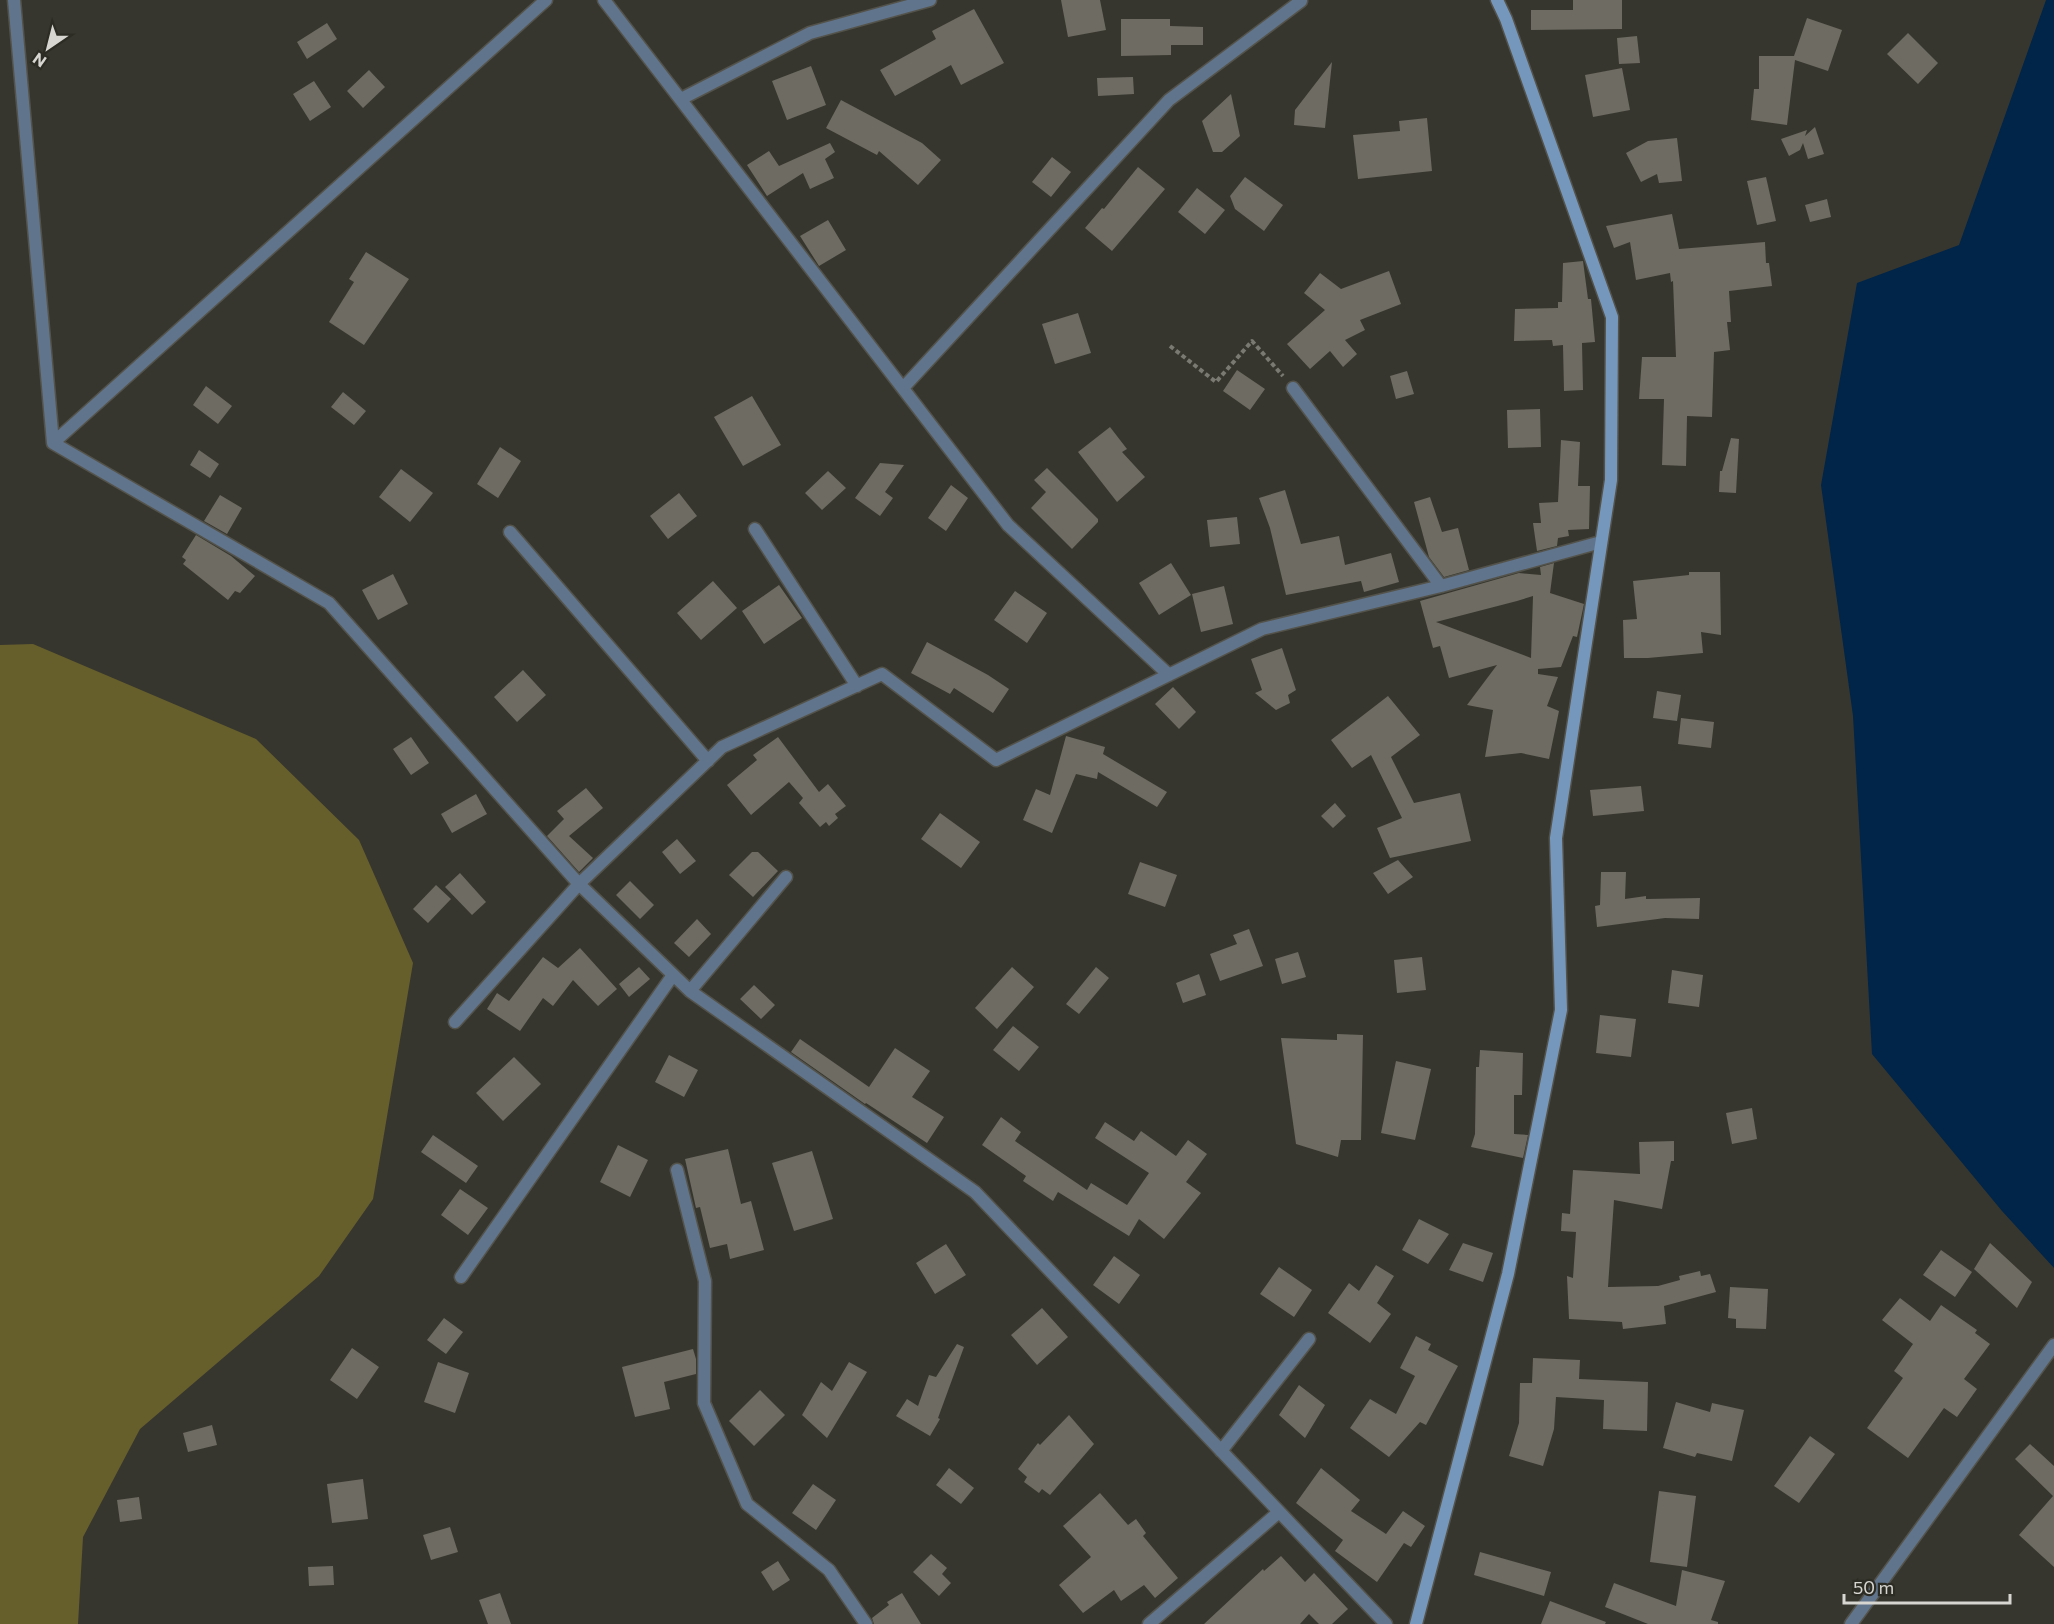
<svg xmlns="http://www.w3.org/2000/svg" width="2054" height="1624" font-family="Commissioner,sans-serif">
	<style>
		.green { fill: #665f2c }
		.water { fill: #002548 }
		.building { fill: #6d6b62; fill-rule: evenodd }
		.lines { fill: none; stroke-linecap: round; stroke-linejoin: round }
		.street-casing { stroke: #54534b; stroke-width: 15 }
		.secondary-casing { stroke: #54534b; stroke-width: 15 }
		.path { stroke: #7a7972; stroke-width: 4; stroke-dasharray: 4.5 3; stroke-linecap: butt }
		.street { stroke: #60748c; stroke-width: 12 }
		.secondary { stroke: #7697bc; stroke-width: 12 }
	</style>
	<rect width="100%" height="100%" fill="#37362e"/>
	<!-- green -->
	<path class="green" d="M 33,644 L 256,739 L 359,840 L 413,963 L 373,1199 L 319,1276 L 140,1429 L 83,1537 L 78,1624 L 0,1624 L 0,645 Z"/>
	<!-- water -->
	<path class="water" d="M 2046,0 L 2054,0 L 2054,1268 L 2002,1211 L 1872,1054 L 1853,716 L 1821,485 L 1857,283 L 1959,245 Z"/>
	<!-- building -->
	<path class="building" d="M 1061,0 L 1100,0 L 1106,30 L 1068,37 Z
		M 1573,0 L 1622,0 L 1622,29 L 1531,30 L 1531,10 L 1573,10 Z
		M 974,9 L 1004,63 L 961,85 L 951,65 L 895,96 L 880,70 L 936,39 L 932,31 Z
		M 1807,18 L 1842,30 L 1828,71 L 1795,60 L 1787,125 L 1751,120 L 1754,89 L 1759,89 L 1759,56 L 1794,56 Z
		M 1121,19 L 1170,19 L 1170,26 L 1203,27 L 1203,45 L 1171,45 L 1171,55 L 1121,56 Z
		M 327,23 L 337,39 L 307,59 L 297,42 Z
		M 1908,33 L 1938,63 L 1918,84 L 1887,54 Z
		M 1637,36 L 1640,63 L 1619,64 L 1617,38 Z
		M 1332,62 L 1325,128 L 1294,125 L 1295,110 Z
		M 811,66 L 826,105 L 787,120 L 772,81 Z
		M 1622,68 L 1630,110 L 1593,117 L 1585,75 Z
		M 369,70 L 385,87 L 363,108 L 347,91 Z
		M 1133,77 L 1134,94 L 1098,96 L 1097,78 Z
		M 314,81 L 331,107 L 310,121 L 293,94 Z
		M 1231,94 L 1240,136 L 1222,152 L 1213,152 L 1202,121 Z
		M 841,100 L 922,143 L 941,160 L 918,185 L 879,151 L 877,155 L 826,128 Z
		M 1427,118 L 1432,171 L 1358,179 L 1353,135 L 1400,131 L 1399,121 Z
		M 1815,127 L 1824,154 L 1808,159 L 1803,143 L 1800,150 L 1789,156 L 1781,139 L 1807,130 L 1805,136 Z
		M 1677,138 L 1682,181 L 1659,183 L 1657,174 L 1641,182 L 1626,153 L 1648,141 Z
		M 830,143 L 835,152 L 825,159 L 834,178 L 810,189 L 803,173 L 767,196 L 747,165 L 769,151 L 779,166 Z
		M 1052,157 L 1071,172 L 1051,197 L 1032,182 Z
		M 1138,167 L 1165,189 L 1112,251 L 1085,228 L 1102,208 L 1104,209 Z
		M 1245,177 L 1283,205 L 1264,231 L 1235,209 L 1230,196 Z
		M 1766,177 L 1776,221 L 1757,225 L 1747,181 Z
		M 1197,188 L 1225,210 L 1205,234 L 1178,212 Z
		M 1827,199 L 1831,217 L 1810,222 L 1805,205 Z
		M 1672,214 L 1679,249 L 1765,242 L 1766,263 L 1769,263 L 1772,286 L 1729,291 L 1731,322 L 1727,322 L 1730,350 L 1714,352 L 1712,417 L 1687,416 L 1686,466 L 1662,465 L 1664,399 L 1639,399 L 1642,357 L 1676,357 L 1673,281 L 1671,282 L 1670,273 L 1636,280 L 1630,242 L 1614,248 L 1606,226 Z
		M 828,220 L 846,250 L 819,266 L 800,236 Z
		M 366,252 L 409,279 L 364,345 L 329,322 L 354,282 L 349,279 Z
		M 1583,261 L 1588,299 L 1591,299 L 1595,342 L 1582,343 L 1583,390 L 1564,391 L 1563,345 L 1553,346 L 1552,340 L 1514,341 L 1515,309 L 1558,308 L 1558,302 L 1562,302 L 1563,263 Z
		M 1389,271 L 1401,304 L 1360,320 L 1365,330 L 1345,340 L 1357,354 L 1343,367 L 1330,351 L 1310,369 L 1287,344 L 1325,310 L 1304,293 L 1320,273 L 1341,289 Z
		M 1078,313 L 1091,353 L 1055,364 L 1042,324 Z
		M 1237,370 L 1265,389 L 1250,410 L 1223,391 Z
		M 1407,371 L 1414,394 L 1396,399 L 1390,376 Z
		M 206,386 L 232,406 L 218,424 L 193,405 Z
		M 343,392 L 366,411 L 354,425 L 331,407 Z
		M 752,396 L 781,445 L 743,466 L 714,417 Z
		M 1540,409 L 1541,447 L 1508,448 L 1507,410 Z
		M 1110,427 L 1127,449 L 1122,452 L 1145,477 L 1117,502 L 1078,452 Z
		M 1731,438 L 1739,439 L 1736,493 L 1719,492 L 1720,471 L 1722,471 Z
		M 1561,440 L 1580,442 L 1578,486 L 1590,486 L 1589,529 L 1568,530 L 1569,536 L 1558,538 L 1557,546 L 1537,551 L 1533,523 L 1541,523 L 1539,503 L 1558,502 Z
		M 500,447 L 521,461 L 498,498 L 477,484 Z
		M 199,450 L 219,464 L 210,478 L 190,465 Z
		M 880,463 L 904,465 L 885,492 L 893,498 L 880,516 L 855,498 Z
		M 1047,468 L 1098,519 L 1098,522 L 1072,549 L 1031,508 L 1046,492 L 1034,480 Z
		M 401,469 L 433,493 L 410,522 L 379,497 Z
		M 828,471 L 846,488 L 822,510 L 805,493 Z
		M 951,485 L 968,498 L 946,531 L 928,518 Z
		M 1285,490 L 1301,544 L 1339,536 L 1345,565 L 1391,553 L 1399,582 L 1364,592 L 1361,581 L 1286,595 L 1270,528 L 1259,498 Z
		M 679,493 L 697,516 L 668,539 L 650,516 Z
		M 220,495 L 242,508 L 227,534 L 204,521 Z
		M 1430,497 L 1442,532 L 1458,528 L 1469,570 L 1444,577 L 1429,557 L 1414,502 Z
		M 1237,517 L 1240,544 L 1210,547 L 1207,520 Z
		M 196,535 L 231,556 L 255,576 L 240,593 L 235,591 L 228,600 L 183,564 L 186,560 L 182,557 Z
		M 1171,563 L 1191,595 L 1159,615 L 1139,583 Z
		M 1554,563 L 1550,593 L 1584,604 L 1577,637 L 1573,636 L 1561,667 L 1538,669 L 1538,674 L 1558,677 L 1547,706 L 1559,711 L 1549,759 L 1521,753 L 1485,757 L 1493,710 L 1467,705 L 1497,665 L 1449,678 L 1440,646 L 1433,648 L 1420,601 L 1519,573 L 1541,575 L 1540,567 ZM 1533,596 L 1531,658 L 1436,622 L 1517,601 Z
		M 1689,572 L 1720,572 L 1721,635 L 1701,632 L 1703,653 L 1648,658 L 1624,658 L 1623,620 L 1637,619 L 1633,581 L 1689,575 Z
		M 393,574 L 408,604 L 378,620 L 362,590 Z
		M 713,581 L 737,608 L 701,640 L 677,613 Z
		M 779,585 L 802,618 L 764,644 L 742,611 Z
		M 1224,586 L 1233,624 L 1201,632 L 1192,594 Z
		M 1015,591 L 1047,613 L 1027,643 L 994,620 Z
		M 927,642 L 988,675 L 1009,689 L 993,713 L 954,688 L 950,694 L 911,673 Z
		M 1282,648 L 1296,690 L 1288,695 L 1290,703 L 1276,710 L 1255,693 L 1262,690 L 1251,659 Z
		M 523,670 L 546,695 L 517,722 L 494,697 Z
		M 1173,687 L 1196,712 L 1179,729 L 1155,704 Z
		M 1657,691 L 1681,695 L 1677,721 L 1653,718 Z
		M 1388,696 L 1420,735 L 1391,757 L 1414,803 L 1460,793 L 1471,841 L 1390,858 L 1377,828 L 1402,818 L 1371,755 L 1352,768 L 1331,740 Z
		M 1681,718 L 1714,722 L 1711,748 L 1678,744 Z
		M 1066,736 L 1105,747 L 1103,754 L 1167,792 L 1157,807 L 1098,772 L 1097,779 L 1076,774 L 1052,833 L 1023,820 L 1036,789 L 1050,795 Z
		M 411,737 L 429,763 L 411,775 L 393,749 Z
		M 778,737 L 819,792 L 828,784 L 846,806 L 835,814 L 838,818 L 829,826 L 826,822 L 820,827 L 799,803 L 803,798 L 789,782 L 751,815 L 727,785 L 757,760 L 753,755 Z
		M 1641,786 L 1644,811 L 1593,816 L 1590,790 Z
		M 586,788 L 603,808 L 569,836 L 593,858 L 579,872 L 547,836 L 564,819 L 557,811 Z
		M 476,794 L 487,814 L 452,833 L 441,814 Z
		M 1335,803 L 1346,816 L 1333,828 L 1321,816 Z
		M 940,813 L 980,842 L 961,868 L 921,839 Z
		M 677,839 L 696,861 L 680,874 L 662,852 Z
		M 752,852 L 758,852 L 778,871 L 753,897 L 729,875 Z
		M 1398,860 L 1413,877 L 1388,894 L 1373,873 Z
		M 1140,862 L 1177,875 L 1165,907 L 1128,894 Z
		M 1601,872 L 1626,872 L 1625,899 L 1646,896 L 1646,899 L 1700,898 L 1699,919 L 1665,918 L 1597,927 L 1595,906 L 1600,905 Z
		M 460,873 L 486,902 L 472,915 L 445,887 Z
		M 630,881 L 654,905 L 640,919 L 616,895 Z
		M 436,885 L 451,899 L 428,923 L 413,909 Z
		M 697,919 L 711,934 L 689,957 L 674,943 Z
		M 1249,929 L 1263,966 L 1220,981 L 1210,954 L 1237,944 L 1233,935 Z
		M 580,948 L 617,989 L 598,1006 L 573,980 L 553,1006 L 543,998 L 520,1031 L 487,1009 L 497,993 L 509,1001 L 543,957 L 558,968 Z
		M 1298,952 L 1306,977 L 1282,984 L 1275,959 Z
		M 1422,957 L 1426,990 L 1397,993 L 1394,960 Z
		M 639,967 L 650,979 L 629,997 L 619,984 Z
		M 1012,967 L 1034,987 L 997,1029 L 975,1008 Z
		M 1096,967 L 1109,978 L 1079,1014 L 1066,1004 Z
		M 1672,970 L 1703,975 L 1699,1007 L 1668,1003 Z
		M 1199,974 L 1206,995 L 1183,1003 L 1176,983 Z
		M 754,985 L 775,1005 L 761,1019 L 740,999 Z
		M 1600,1015 L 1636,1019 L 1631,1057 L 1596,1053 Z
		M 1013,1026 L 1039,1047 L 1019,1071 L 993,1050 Z
		M 1337,1034 L 1363,1035 L 1361,1140 L 1341,1140 L 1338,1157 L 1296,1144 L 1281,1038 L 1337,1040 Z
		M 800,1039 L 869,1087 L 895,1048 L 930,1071 L 912,1097 L 944,1117 L 927,1143 L 866,1103 L 865,1104 L 791,1052 Z
		M 1480,1050 L 1523,1053 L 1522,1095 L 1514,1095 L 1514,1134 L 1528,1135 L 1523,1158 L 1471,1147 L 1475,1134 L 1476,1067 L 1479,1067 Z
		M 669,1055 L 698,1070 L 684,1097 L 655,1082 Z
		M 514,1057 L 541,1084 L 503,1121 L 476,1093 Z
		M 1396,1061 L 1431,1069 L 1415,1140 L 1381,1133 Z
		M 1752,1108 L 1757,1139 L 1732,1144 L 1726,1113 Z
		M 1001,1117 L 1021,1132 L 1015,1141 L 1087,1190 L 1091,1183 L 1127,1205 L 1149,1173 L 1095,1138 L 1105,1122 L 1134,1141 L 1141,1131 L 1176,1156 L 1188,1140 L 1207,1154 L 1186,1182 L 1201,1193 L 1164,1239 L 1139,1219 L 1129,1236 L 1058,1192 L 1053,1201 L 1023,1181 L 1026,1176 L 982,1145 Z
		M 433,1135 L 478,1166 L 466,1183 L 421,1152 Z
		M 1674,1141 L 1674,1161 L 1671,1161 L 1662,1209 L 1614,1200 L 1608,1287 L 1658,1286 L 1680,1280 L 1679,1276 L 1700,1271 L 1701,1276 L 1710,1274 L 1716,1292 L 1664,1306 L 1666,1324 L 1623,1329 L 1622,1322 L 1569,1319 L 1567,1276 L 1573,1278 L 1576,1232 L 1561,1231 L 1562,1213 L 1570,1214 L 1573,1170 L 1640,1174 L 1639,1142 Z
		M 618,1145 L 648,1160 L 630,1197 L 600,1182 Z
		M 728,1149 L 741,1204 L 751,1201 L 764,1250 L 730,1259 L 727,1244 L 710,1248 L 700,1207 L 696,1208 L 685,1159 Z
		M 812,1151 L 833,1219 L 794,1231 L 772,1163 Z
		M 460,1189 L 488,1208 L 468,1235 L 441,1215 Z
		M 1419,1219 L 1449,1234 L 1428,1264 L 1402,1250 Z
		M 1463,1243 L 1493,1253 L 1483,1282 L 1449,1270 Z
		M 1990,1243 L 2032,1282 L 2017,1308 L 1974,1269 Z
		M 946,1244 L 966,1275 L 935,1294 L 916,1263 Z
		M 1941,1250 L 1972,1272 L 1955,1297 L 1923,1275 Z
		M 1114,1256 L 1140,1275 L 1119,1304 L 1093,1285 Z
		M 1376,1265 L 1394,1276 L 1377,1303 L 1391,1314 L 1370,1343 L 1328,1313 L 1349,1283 L 1359,1291 Z
		M 1279,1267 L 1312,1290 L 1294,1317 L 1260,1294 Z
		M 1730,1287 L 1768,1289 L 1766,1329 L 1736,1328 L 1736,1319 L 1728,1318 Z
		M 1900,1298 L 1930,1321 L 1941,1305 L 1977,1330 L 1975,1333 L 1990,1344 L 1964,1379 L 1977,1389 L 1957,1417 L 1944,1408 L 1908,1458 L 1867,1428 L 1903,1378 L 1894,1371 L 1913,1344 L 1882,1320 Z
		M 1042,1308 L 1068,1337 L 1037,1365 L 1011,1335 Z
		M 444,1318 L 463,1332 L 446,1354 L 427,1340 Z
		M 1416,1336 L 1431,1344 L 1428,1350 L 1458,1366 L 1426,1425 L 1420,1422 L 1389,1457 L 1350,1428 L 1370,1399 L 1396,1414 L 1415,1376 L 1400,1368 Z
		M 957,1344 L 964,1347 L 938,1418 L 940,1419 L 930,1436 L 896,1416 L 907,1399 L 918,1406 L 929,1375 L 936,1377 Z
		M 352,1348 L 379,1367 L 357,1399 L 330,1380 Z
		M 693,1349 L 696,1359 L 696,1374 L 664,1382 L 670,1409 L 635,1417 L 622,1367 Z
		M 1533,1358 L 1580,1360 L 1579,1379 L 1648,1382 L 1647,1431 L 1603,1429 L 1604,1400 L 1556,1397 L 1554,1429 L 1543,1466 L 1509,1456 L 1519,1423 L 1520,1383 L 1532,1383 Z
		M 438,1362 L 469,1373 L 455,1413 L 424,1402 Z
		M 849,1362 L 867,1372 L 827,1438 L 802,1415 L 821,1382 L 832,1391 Z
		M 1299,1385 L 1325,1405 L 1305,1438 L 1279,1415 Z
		M 760,1390 L 785,1415 L 754,1446 L 729,1421 Z
		M 1676,1402 L 1710,1412 L 1712,1403 L 1744,1410 L 1732,1461 L 1697,1453 L 1695,1457 L 1663,1448 Z
		M 1069,1415 L 1094,1444 L 1050,1495 L 1042,1489 L 1039,1493 L 1024,1482 L 1027,1477 L 1018,1469 L 1038,1443 L 1040,1445 Z
		M 212,1425 L 217,1445 L 188,1452 L 183,1433 Z
		M 1810,1436 L 1835,1454 L 1799,1503 L 1774,1486 Z
		M 2030,1444 L 2054,1466 L 2054,1567 L 2019,1535 L 2053,1496 L 2015,1459 Z
		M 949,1468 L 974,1488 L 961,1504 L 936,1485 Z
		M 1321,1468 L 1360,1500 L 1351,1511 L 1386,1534 L 1403,1511 L 1425,1526 L 1411,1547 L 1404,1543 L 1377,1582 L 1335,1551 L 1343,1540 L 1296,1503 Z
		M 363,1479 L 368,1519 L 332,1523 L 327,1484 Z
		M 813,1484 L 836,1500 L 816,1530 L 792,1513 Z
		M 1659,1491 L 1696,1496 L 1687,1567 L 1650,1562 Z
		M 1100,1493 L 1128,1525 L 1136,1519 L 1146,1533 L 1143,1536 L 1178,1578 L 1155,1598 L 1144,1585 L 1121,1601 L 1114,1590 L 1083,1613 L 1059,1585 L 1091,1557 L 1063,1526 Z
		M 139,1497 L 142,1519 L 120,1522 L 117,1500 Z
		M 450,1527 L 458,1552 L 431,1560 L 423,1535 Z
		M 1480,1552 L 1551,1572 L 1544,1596 L 1474,1575 Z
		M 931,1554 L 947,1568 L 942,1574 L 951,1583 L 939,1596 L 913,1572 Z
		M 1281,1556 L 1305,1582 L 1314,1573 L 1348,1609 L 1332,1624 L 1319,1624 L 1309,1614 L 1300,1624 L 1204,1624 L 1263,1569 L 1264,1571 Z
		M 778,1561 L 790,1580 L 773,1591 L 761,1572 Z
		M 333,1566 L 334,1585 L 309,1586 L 308,1567 Z
		M 1682,1570 L 1725,1581 L 1711,1620 L 1718,1622 L 1718,1624 L 1648,1624 L 1605,1607 L 1614,1583 L 1676,1606 Z
		M 500,1593 L 511,1624 L 488,1624 L 479,1600 Z
		M 902,1593 L 921,1624 L 874,1624 L 872,1618 L 889,1605 L 887,1602 Z
		M 1550,1601 L 1606,1622 L 1605,1624 L 1541,1624 Z"/>
	<g class="lines">
		<defs>
			<path id="street" d="M 14,0 L 53,443 L 329,603 L 579,884 L 690,991 L 975,1192 L 1386,1624
				M 604,0 L 1008,525 L 1169,675
				M 681,99 L 810,33 L 930,0
				M 903,388 L 1169,100 L 1301,1
				M 1293,388 L 1441,586
				M 53,443 L 546,0
				M 755,529 L 857,686
				M 510,532 L 708,761
				M 690,991 L 786,877
				M 455,1022 L 579,884 L 722,747 L 882,674 L 996,760 L 1262,629 L 1441,586 L 1601,542
				M 677,1170 L 705,1281 L 704,1403 L 747,1504 L 829,1570 L 866,1624
				M 461,1277 L 673,975
				M 1221,1451 L 1309,1339
				M 1149,1624 L 1279,1512
				M 1851,1624 L 2054,1345"/>
			<path id="secondary" d="M 1416,1624 L 1508,1274 L 1561,1010 L 1556,838 L 1611,480 L 1612,317 L 1506,19 L 1497,0"/>
		</defs>
		<!-- street casing -->
		<use href="#street" class="street-casing"/>
		<!-- secondary casing -->
		<use href="#secondary" class="secondary-casing"/>
		<!-- path -->
		<path class="path" d="M 1170,346 L 1216,382 L 1252,341 L 1283,376"/>
		<!-- street -->
		<use href="#street" class="street"/>
		<!-- secondary -->
		<use href="#secondary" class="secondary"/>
	</g>
	<!-- north arrow -->
	<g transform="translate(48 48) rotate(215)" stroke="#2d2c24" stroke-width="4.5" paint-order="stroke">
	<path d="M0-4.5L10 22L0 15L-10 22Z" fill="#d7d6d1"/>
	<text y="-9" font-size="16" font-weight="bold" text-anchor="middle" fill="#d7d6d1">N</text>
	</g>
	<!-- scale -->
	<path d="M1844 1594v9h166v-9" fill="none" stroke="#d7d6d1" stroke-width="3"/>
	<text x="1853" y="1594" font-size="18" fill="#d7d6d1" stroke="#2d2c24" stroke-width="4.5" paint-order="stroke">50 m</text>
</svg>
